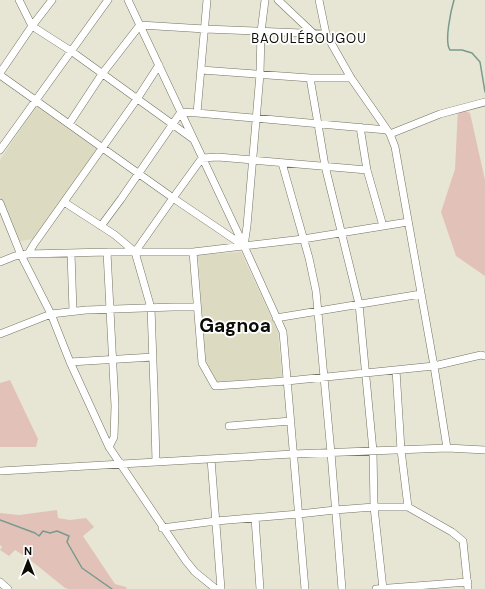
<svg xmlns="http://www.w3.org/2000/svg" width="485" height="589" font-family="'DM Sans',sans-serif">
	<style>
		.built { fill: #dcdac1 }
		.green { fill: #e2c2b8 }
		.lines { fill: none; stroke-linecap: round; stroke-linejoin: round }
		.stream { stroke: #789a8d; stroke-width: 1.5 }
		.minor-casing { stroke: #747363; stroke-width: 8 }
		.minor { stroke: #fff; stroke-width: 7 }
		.labels { text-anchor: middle; stroke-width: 3.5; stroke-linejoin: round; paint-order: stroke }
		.quarter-label { font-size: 13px; letter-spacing: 1px; fill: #0c0c06; stroke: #fff }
		.town-label { font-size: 19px; font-weight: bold; fill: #0c0c06; stroke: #fff }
	</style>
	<rect width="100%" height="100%" fill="#e7e6d4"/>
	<!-- built -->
	<path class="built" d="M 36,106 L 97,149 L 34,239 L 20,241 L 0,197 L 0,160 Z
		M 241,252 L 278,332 L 282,377 L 217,382 L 205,361 L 198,255 Z"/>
	<!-- green -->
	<path class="green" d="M 458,108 L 470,113 L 485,180 L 485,276 L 456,256 L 441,212 L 455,169 Z
		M 10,380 L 38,439 L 36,447 L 0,447 L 0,383 Z
		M 57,510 L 58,518 L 70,520 L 86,518 L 94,527 L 83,536 L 115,584 L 126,587 L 127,589 L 68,589 L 65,588 L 29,559 L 15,550 L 9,556 L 0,550 L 2,547 L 0,545 L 0,513 L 19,515 Z"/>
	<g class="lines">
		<!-- stream -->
		<path class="stream" d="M 454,0 C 451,10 444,42 450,50 L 462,50 L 472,53 L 480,62 L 485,92
			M 0,520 L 35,533 L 39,536 L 43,531 L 50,533 L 57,531 L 69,536 L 67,542 L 82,568 L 112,589"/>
		<defs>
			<path id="minor" d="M 19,0 L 32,26 L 71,51 L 193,139
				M 128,0 L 244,246 L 283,332 L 305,589
				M 278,0 L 314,34
				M 319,0 L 326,34 L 351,78 L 390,134 L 395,147 L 434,366 L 447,448
				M 201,70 L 310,78 L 351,78
				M 0,73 L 32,26 L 52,0
				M 0,75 L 173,198 L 244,246
				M 310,78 L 318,124 L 325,166 L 359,304 L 373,451 L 374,507 L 383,589
				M 197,113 L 207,0
				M 69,124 L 102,74 L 140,25 L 205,29 L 326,34
				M 360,127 L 367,170 L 383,226
				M 390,134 L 440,114 L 485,102
				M 0,150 L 108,0
				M 282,163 L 309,258 L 316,291 L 331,453 L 342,589
				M 64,202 L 115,235 L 135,252 L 151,308 L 154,390 L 156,462
				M 0,203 L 21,255 L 51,314 L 70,362 L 109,447 L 186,561 L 195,572 L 216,589
				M 101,226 L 121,199 L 181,112 L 197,113 L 387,130
				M 244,246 L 247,226 L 260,74 L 261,32 L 265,0
				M 107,252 L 115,406 L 114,437 L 109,447
				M 135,252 L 173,198 L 202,158 L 218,157 L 367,170
				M 193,252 L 202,363 L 215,386 L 287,381 L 434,366 L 481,355 L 485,356
				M 71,253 L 73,311
				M 28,254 L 34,244 L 137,99 L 159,65
				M 0,262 L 15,256 L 28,254 L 107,252 L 193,252 L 303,239 L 408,222
				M 276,318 L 421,294
				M 0,334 L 51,314 L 86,310 L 173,307 L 197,307
				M 70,362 L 153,357
				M 396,370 L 401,450 L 408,507
				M 229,426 L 291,421
				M 211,459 L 221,589
				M 0,471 L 293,454 L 447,448 L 485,450
				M 255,518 L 260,589
				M 162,528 L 216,521 L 299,514 L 335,510 L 374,507 L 408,507 L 452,532 L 463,541 L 468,589
				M 0,582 L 8,589
				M 376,589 L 468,582"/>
		</defs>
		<!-- minor casing -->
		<use href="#minor" class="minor-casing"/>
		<!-- minor -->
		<use href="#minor" class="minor"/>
	</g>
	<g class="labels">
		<!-- quarter labels -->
		<g class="quarter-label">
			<text x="309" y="43">BAOULÉBOUGOU</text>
		</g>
		<!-- town labels -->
		<g class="town-label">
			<text x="235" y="332">Gagnoa</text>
		</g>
	</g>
	<!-- north arrow -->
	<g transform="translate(28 561)" stroke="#ffffff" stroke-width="3" paint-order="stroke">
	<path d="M0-3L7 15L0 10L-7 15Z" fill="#0c0c06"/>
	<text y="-6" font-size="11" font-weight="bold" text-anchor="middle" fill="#0c0c06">N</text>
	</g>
</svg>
